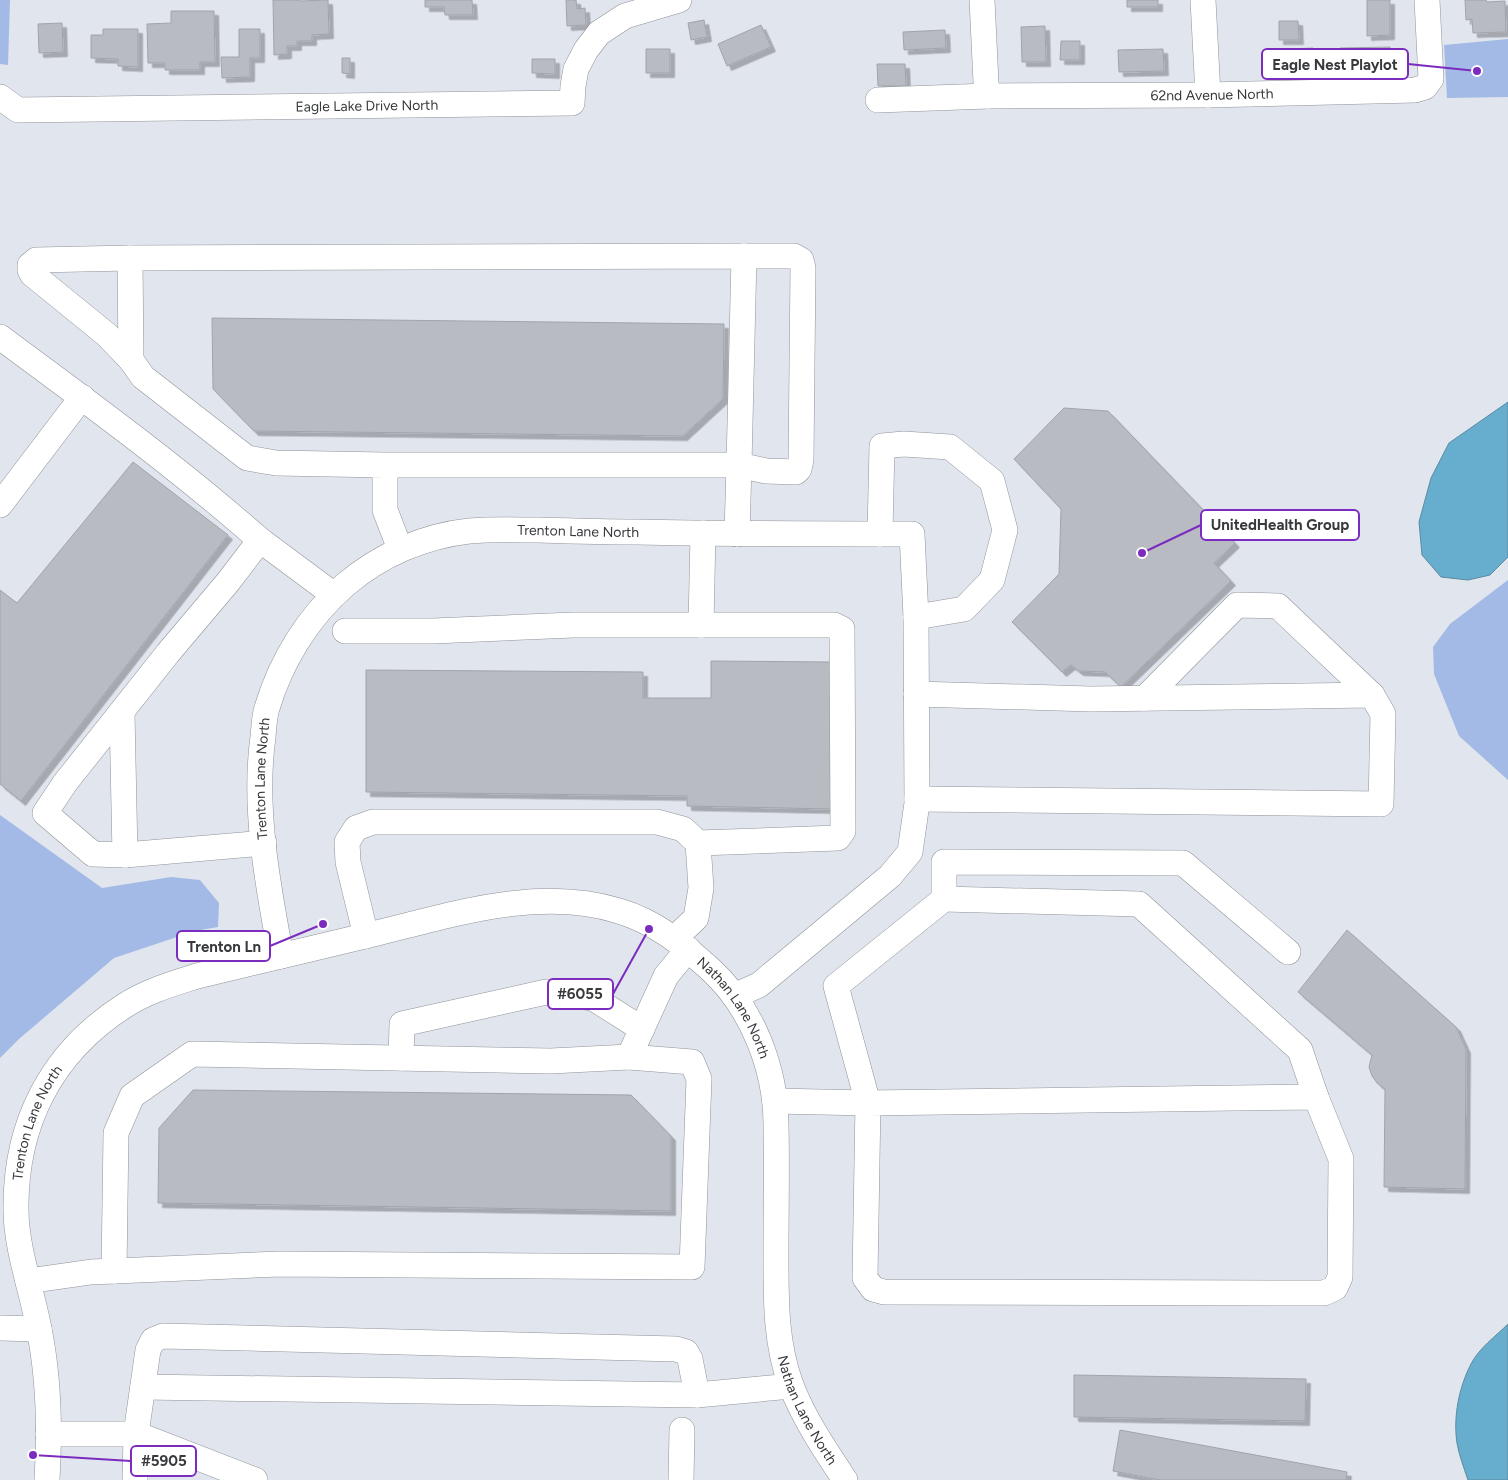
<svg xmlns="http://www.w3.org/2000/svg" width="1508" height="1480" font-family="Figtree,sans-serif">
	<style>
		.green { fill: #a3bae6 }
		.water { fill: #67aece; stroke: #598ba2 }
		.building { fill: #b8bbc2; stroke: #a1a4ab; filter: url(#shadow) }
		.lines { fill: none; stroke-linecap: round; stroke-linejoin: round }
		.minor-casing { stroke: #8f9399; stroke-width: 26 }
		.minor { stroke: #fff; stroke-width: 25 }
		.labels { text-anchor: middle; stroke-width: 5; stroke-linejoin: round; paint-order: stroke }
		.street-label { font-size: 14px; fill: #37393c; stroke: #fff }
		.leader { fill: none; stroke: #7b2cbf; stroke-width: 2 }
		.callout-dot { fill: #7b2cbf; stroke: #fff; stroke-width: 2 }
		.callout { fill: #fff; stroke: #7b2cbf; stroke-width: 2 }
		.callout-label { font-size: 15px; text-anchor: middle; font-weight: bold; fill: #37393c }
	</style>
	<defs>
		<filter id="shadow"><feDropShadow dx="4.5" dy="4.5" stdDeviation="0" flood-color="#0004"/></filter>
	</defs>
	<rect width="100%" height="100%" fill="#e1e5ed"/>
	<!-- green -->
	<path class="green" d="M 0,0 L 10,0 L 8,65 L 0,64 Z
		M 1508,39 L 1508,97 L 1447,98 L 1444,45 Z
		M 1508,580 L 1508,780 L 1459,736 L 1434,674 L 1433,647 L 1450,624 Z
		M 0,815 L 102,888 L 171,877 L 200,880 L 219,903 L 218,927 L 195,931 L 114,958 L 19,1039 L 0,1058 Z"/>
	<!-- water -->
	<path class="water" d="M 1508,402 L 1508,557 L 1490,575 L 1468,580 L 1441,577 L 1422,555 L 1419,522 L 1431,478 L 1449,443 Z
		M 1508,1324 L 1508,1480 L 1468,1480 C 1464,1468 1459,1455 1457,1443 C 1453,1417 1459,1387 1471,1364 C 1479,1348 1496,1336 1508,1324 Z"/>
	<!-- building -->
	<path class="building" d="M 273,0 L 300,0 L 300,1 L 328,0 L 329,34 L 312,35 L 312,41 L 297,41 L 297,46 L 287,46 L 287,54 L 274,55 Z
		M 425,0 L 472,0 L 473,15 L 445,15 L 444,7 L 425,7 Z
		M 566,0 L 576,0 L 577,9 L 585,8 L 586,25 L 567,26 Z
		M 1127,0 L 1158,0 L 1158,7 L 1127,7 Z
		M 1367,0 L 1390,0 L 1390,35 L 1367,36 Z
		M 1465,0 L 1486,0 L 1487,2 L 1505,1 L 1506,32 L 1473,33 L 1472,19 L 1466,20 Z
		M 171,11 L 214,11 L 215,62 L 200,62 L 200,70 L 165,70 L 165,63 L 148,63 L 147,24 L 171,23 Z
		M 704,20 L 707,37 L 691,40 L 688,23 Z
		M 1279,21 L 1298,21 L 1299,40 L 1279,40 Z
		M 62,23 L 63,52 L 39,53 L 38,24 Z
		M 761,25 L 771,47 L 727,66 L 718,44 Z
		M 1045,26 L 1046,62 L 1022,62 L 1021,27 Z
		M 103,29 L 138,29 L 138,67 L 118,66 L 118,59 L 91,58 L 91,35 L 103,35 Z
		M 239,29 L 260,29 L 260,58 L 250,58 L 250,77 L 222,78 L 221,57 L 239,57 Z
		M 945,30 L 946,48 L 904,50 L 903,32 Z
		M 1061,41 L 1080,41 L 1080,60 L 1060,60 Z
		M 1390,47 L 1391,67 L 1340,68 L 1340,48 Z
		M 1313,48 L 1313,68 L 1293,69 L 1293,72 L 1264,73 L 1263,50 Z
		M 646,49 L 670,49 L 670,73 L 646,73 Z
		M 1163,49 L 1164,71 L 1119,72 L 1118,50 Z
		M 342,58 L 350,58 L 350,74 L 342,73 Z
		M 532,59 L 555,59 L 555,74 L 532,73 Z
		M 877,64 L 905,64 L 906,86 L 878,86 Z
		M 212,318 L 724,324 L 723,399 L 683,436 L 254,431 L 213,389 Z
		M 1064,408 L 1108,411 L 1235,543 L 1214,563 L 1231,581 L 1121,687 L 1105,672 L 1079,671 L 1071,665 L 1062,672 L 1012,622 L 1059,574 L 1061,509 L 1014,459 Z
		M 133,462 L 228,535 L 21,801 L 0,784 L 0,590 L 17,603 Z
		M 711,661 L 831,662 L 832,809 L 687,806 L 687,796 L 366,792 L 366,670 L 643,672 L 643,698 L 711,698 Z
		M 1347,930 L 1456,1027 L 1466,1049 L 1465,1189 L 1384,1187 L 1385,1089 L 1377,1083 L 1372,1076 L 1369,1067 L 1372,1055 L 1298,992 Z
		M 193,1090 L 631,1095 L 671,1136 L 671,1211 L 158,1203 L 159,1128 Z
		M 1074,1375 L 1306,1379 L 1305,1421 L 1074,1417 Z
		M 1120,1430 L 1347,1472 L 1346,1480 L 1160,1480 L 1113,1471 Z"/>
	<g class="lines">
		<defs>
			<g id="minor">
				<path d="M 982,0 L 986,83 L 988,96"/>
				<path d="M 1203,0 L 1208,95"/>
				<path id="s1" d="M 0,97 L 18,110 L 572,103 L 573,86 L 576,69 L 586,50 L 599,33 L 625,16 L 679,0"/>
				<path id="s2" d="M 878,100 L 988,96 L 1208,95 L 1415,90 L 1425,87 L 1431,79 L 1427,0"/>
				<path d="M 130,258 L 36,260 L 30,265 L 30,270 L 32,274 L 107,335 L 131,360"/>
				<path d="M 0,337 C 88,402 177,467 260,540 L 228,582 L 168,653 L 65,783 L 45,813 L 93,854 L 125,855 L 264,843"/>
				<path d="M 385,465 L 276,463 L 247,458 L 143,377 L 131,360 L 130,258 L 744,256 L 739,465 L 385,465 L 385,510 L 400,549"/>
				<path d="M 0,505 L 82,397"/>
				<path d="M 737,534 L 739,465 L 766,471 L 796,472 L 799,469 L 801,460 L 803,268 L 801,260 L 794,256 L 744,256"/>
				<path d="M 880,534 L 882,446 L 904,444 L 950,447 L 992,481 L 1005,530 L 992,580 L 964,609 L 916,617"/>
				<path d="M 260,540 L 334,595"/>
				<path d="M 701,625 L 703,533"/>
				<path d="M 345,631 L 433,631 L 573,625 L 834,625 L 842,629 L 843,831 L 838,838 L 698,843"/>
				<path d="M 916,694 L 1091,699 L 1372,695 L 1383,714 L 1381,804 L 917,799"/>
				<path d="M 1145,698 L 1237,605 L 1278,606 L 1372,695"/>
				<path d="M 122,713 L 125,855"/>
				<path d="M 944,899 L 1139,904 L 1300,1050 L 1316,1097"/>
				<path d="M 366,936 L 348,862 L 347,842 L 356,828 L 373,822 L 657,822 L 683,829 L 698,843 L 701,888 L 696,918 L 675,938"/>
				<path id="s3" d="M 281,956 C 268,886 253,808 263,737 C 264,727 264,717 267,708 C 281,661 308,617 345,585 C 380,555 424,536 469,531 C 492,529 516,530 538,530 C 571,531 604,532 636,532 C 728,534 820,534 912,534 L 916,617 L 917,803 L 910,852 L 890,876 L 759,985 L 734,996"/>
				<path d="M 401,1058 L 402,1024 L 546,992 L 593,998 L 642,1029"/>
				<path d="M 775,1101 L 868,1103 L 1316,1097 L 1341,1159 L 1340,1277 L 1335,1288 L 1324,1293 L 884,1292 L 873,1289 L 865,1278 L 868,1103 L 836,986 L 944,899 L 944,862 L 1183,863 L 1288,952"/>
				<path d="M 114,1271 L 116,1133 L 132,1096 L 192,1054 L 551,1061 L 629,1057"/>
				<path d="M 28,1281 L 91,1272 L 280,1264 L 692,1267 L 699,1079 L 692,1062 L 629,1057 L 666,976 L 688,949"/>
				<path d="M 0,1328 L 39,1329"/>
				<path d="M 143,1387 L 697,1395"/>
				<path d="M 48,1434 L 136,1434 L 148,1350 L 153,1340 L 163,1336 L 676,1349 L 686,1352 L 690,1359 L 697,1395 L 791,1386"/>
				<path id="s4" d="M 47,1480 C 50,1430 49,1378 39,1329 C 32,1291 16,1248 16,1210 C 15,1124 51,1053 124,1006 C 147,991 172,984 197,976 C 256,962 314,948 373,934 C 452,915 538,886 619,911 C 656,922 682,944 710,969 C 752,1007 776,1069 776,1125 C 777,1167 776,1209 776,1251 C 776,1297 775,1342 791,1385 C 804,1419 825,1450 845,1480"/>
				<path d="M 135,1480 L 136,1434 L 255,1480"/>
				<path d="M 681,1480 L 682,1430"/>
			</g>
		</defs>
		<!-- minor casing -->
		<use href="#minor" class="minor-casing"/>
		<!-- minor -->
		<use href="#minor" class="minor"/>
	</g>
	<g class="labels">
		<!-- street labels -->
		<g class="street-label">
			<text dy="5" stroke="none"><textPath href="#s2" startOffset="334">62nd Avenue North</textPath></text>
			<text dy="5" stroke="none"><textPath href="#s1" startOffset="371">Eagle Lake Drive North</textPath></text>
			<text dy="5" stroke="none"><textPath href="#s3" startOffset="644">Trenton Lane North</textPath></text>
			<text dy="5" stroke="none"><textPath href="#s3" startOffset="179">Trenton Lane North</textPath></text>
			<text dy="5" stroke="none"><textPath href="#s4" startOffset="1180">Nathan Lane North</textPath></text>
			<text dy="5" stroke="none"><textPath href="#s4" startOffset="364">Trenton Lane North</textPath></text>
			<text dy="5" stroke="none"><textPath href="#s4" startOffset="1599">Nathan Lane North</textPath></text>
		</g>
	</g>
	<!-- callouts -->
	<path class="leader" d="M1477 71L1408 64M1142 553L1201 525M323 924L270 946M649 929L613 994M33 1455L131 1461"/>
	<g class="callout-dot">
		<circle cx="1477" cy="71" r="5"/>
		<circle cx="1142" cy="553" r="5"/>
		<circle cx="323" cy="924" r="5"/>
		<circle cx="649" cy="929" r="5"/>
		<circle cx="33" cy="1455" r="5"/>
	</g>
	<g class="callout">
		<rect x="1262" y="49" width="146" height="30" rx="5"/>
		<rect x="1201" y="510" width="158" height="30" rx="5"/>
		<rect x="177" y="931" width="93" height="30" rx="5"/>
		<rect x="548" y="979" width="65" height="30" rx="5"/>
		<rect x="131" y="1446" width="65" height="30" rx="5"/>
	</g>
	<g class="callout-label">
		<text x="1335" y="70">Eagle Nest Playlot</text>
		<text x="1280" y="530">UnitedHealth Group</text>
		<text x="224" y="952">Trenton Ln</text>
		<text x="580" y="999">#6055</text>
		<text x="164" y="1466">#5905</text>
	</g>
</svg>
